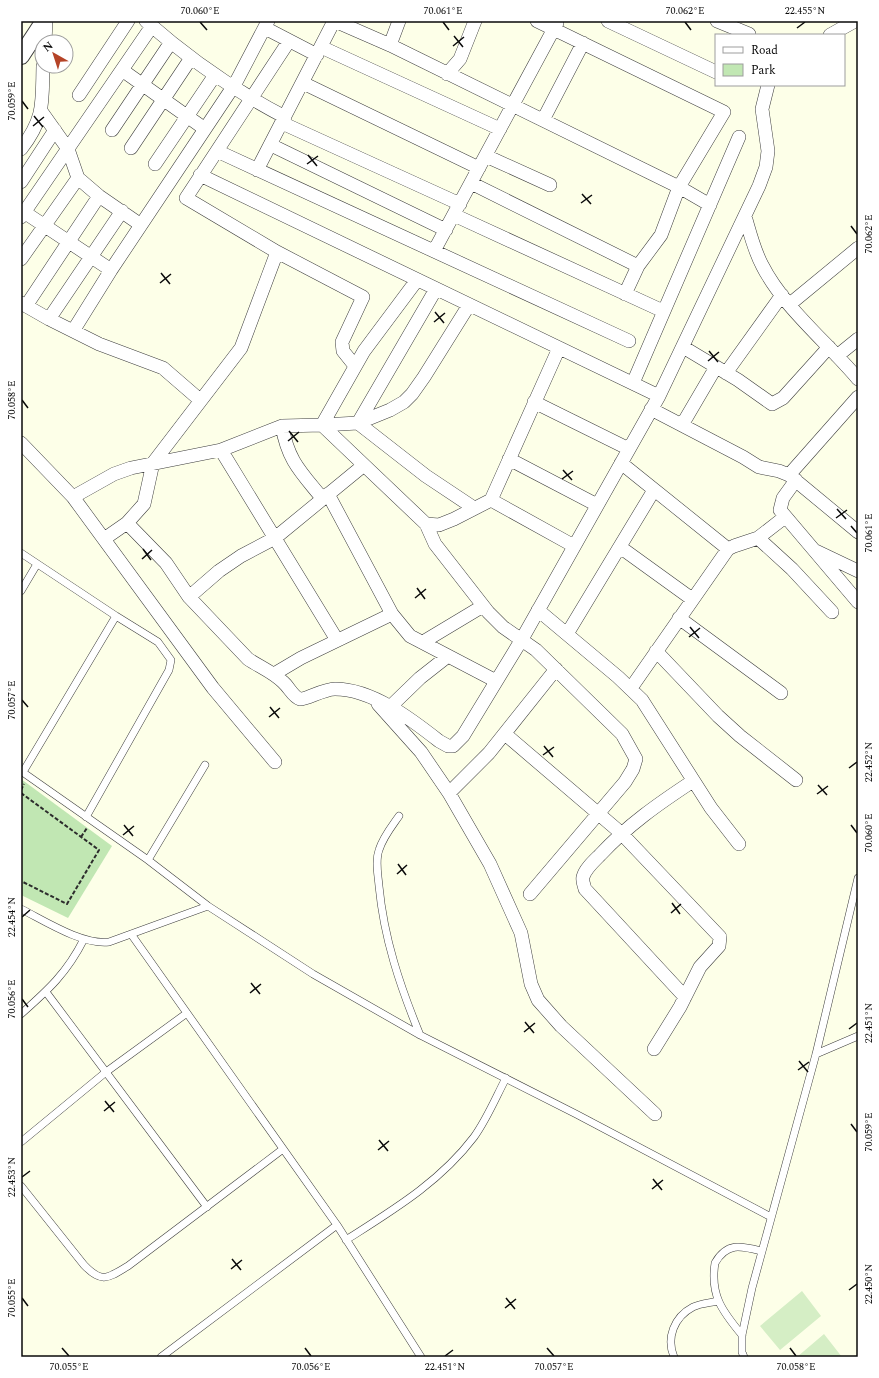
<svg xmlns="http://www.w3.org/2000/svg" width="879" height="1378" font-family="Spectral,serif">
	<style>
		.green { fill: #c1e7b3 }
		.pitch { fill: #d5eec5 }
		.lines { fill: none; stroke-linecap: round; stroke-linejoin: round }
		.service-casing { stroke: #3d3d3d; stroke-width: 8 }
		.minor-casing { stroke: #3d3d3d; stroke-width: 14 }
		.tertiary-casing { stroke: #3d3d3d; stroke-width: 18 }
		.path { stroke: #2c2c2c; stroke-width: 2; stroke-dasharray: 4 2; stroke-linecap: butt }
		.service { stroke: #fff; stroke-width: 7 }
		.minor { stroke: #fff; stroke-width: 13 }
		.tertiary { stroke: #fff; stroke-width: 16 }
		.ticks { fill: none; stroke: #0a0a0a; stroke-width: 1.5 }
		.neatline { fill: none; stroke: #0a0a0a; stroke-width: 1.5 }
		.ticks-label { font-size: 10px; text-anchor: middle; fill: #0a0a0a }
	</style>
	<rect width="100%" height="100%" fill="#fdffe8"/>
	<!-- green -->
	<path class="green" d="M 21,779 L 112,846 L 68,918 L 21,895 Z"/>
	<!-- pitch -->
	<path class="pitch" d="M 802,1291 L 821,1316 L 780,1350 L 760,1326 Z
		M 824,1334 L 842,1357 L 797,1357 Z"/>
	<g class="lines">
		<defs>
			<path id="service" d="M 21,553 L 116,616 L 158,642 L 171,660 L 169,670 L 86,817
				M 21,591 L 37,564
				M 21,771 L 148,860 L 208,906 L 313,974 L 420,1035 L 576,1114 L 771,1217
				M 23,772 L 116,616
				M 399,816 C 392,826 383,837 379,850 C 375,861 378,874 379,886 C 384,939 400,986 420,1035
				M 148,860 L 205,765
				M 21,909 C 45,921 82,945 109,942 L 208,906
				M 131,934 L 337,1225 L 421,1357
				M 46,992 L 207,1207
				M 21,1014 C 48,990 67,973 84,939
				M 816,1054 L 858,1036
				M 21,1142 L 106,1072 L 187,1013
				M 21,1186 L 84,1265 C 102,1284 108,1278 128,1266 L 283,1149
				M 346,1240 C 393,1210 440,1182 474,1137 C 487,1119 496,1097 506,1078
				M 742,1335 C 722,1311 710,1295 715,1263 C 727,1242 741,1246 761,1251
				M 161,1357 L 337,1225
				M 674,1357 C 666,1338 674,1317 693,1307 C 701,1303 710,1303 718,1301
				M 744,1357 L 742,1352 L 742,1335 L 752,1288 L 816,1054 L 858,878"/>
			<path id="minor" d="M 146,21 C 188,58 235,91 285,117
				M 335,21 L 390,45
				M 399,21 L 390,45 L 679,187 L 710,205
				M 537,21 L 724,112 L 679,187 L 661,235 L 638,266 L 625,294
				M 608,21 L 716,72
				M 717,21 L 749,34
				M 265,28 L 317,55
				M 830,35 L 855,21
				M 289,41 L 186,198 L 277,252 L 363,297 L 342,342 L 343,351 L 355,366
				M 45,42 L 46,21
				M 321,47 L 500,129
				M 122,70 L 205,129
				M 447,74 L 460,59 L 475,21
				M 303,83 L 479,168
				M 79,95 L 128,21
				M 41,111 L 68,149 L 78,178 L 99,196 L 141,225
				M 543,120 L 583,43
				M 282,123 L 460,204
				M 112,130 L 171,42
				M 271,145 L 446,230
				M 131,148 L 191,58
				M 21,149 C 45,118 42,103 43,66
				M 217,151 L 629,341
				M 486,156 L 550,185
				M 155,164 L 215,75
				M 257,170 L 334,21
				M 200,175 L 659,396
				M 21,182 L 55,130
				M 471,183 L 638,266
				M 24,212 L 111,270
				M 454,215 L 663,311
				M 745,216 C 750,233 754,250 762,265 C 783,307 828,343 858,379
				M 21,217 L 152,26
				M 434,251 L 557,23
				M 21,259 L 78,178
				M 436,289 L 358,423 L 426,476 L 474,508
				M 21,303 L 49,319 L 99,344 L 163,368 L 200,400
				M 790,304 L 858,248
				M 26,306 L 99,196
				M 49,319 L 122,211
				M 73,331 L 111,270 L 235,84 L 268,21
				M 683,347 L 738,380 L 772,404 L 783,398 L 829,347
				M 837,356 L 858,339
				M 726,373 L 782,295
				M 633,383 L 739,137
				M 534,402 L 629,449
				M 651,409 L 743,457 L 759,467 L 779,471 L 789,475 L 858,532
				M 322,425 L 358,423 L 390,410 L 404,402 L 412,394 L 424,377 L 469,305
				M 322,425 L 364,351 L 417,280
				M 682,425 L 716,367
				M 282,426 C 288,461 301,472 322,498
				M 21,443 L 73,497 L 213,688 L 275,762
				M 221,450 L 337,640
				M 509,459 L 597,505
				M 621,463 L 728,549
				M 789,475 L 858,397
				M 796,480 L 783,498 L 780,510 L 858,602
				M 328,494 L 392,614 L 410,636 L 496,681
				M 73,497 L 114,474 L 131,468 L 221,450 L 282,426 L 322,425 L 426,524 L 439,525 L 454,519 L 491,500 L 559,348
				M 491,500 L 574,546
				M 127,523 L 166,563 L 189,597 L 248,659 C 260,667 273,672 283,682 C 289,687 293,697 300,699 C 306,700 323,689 335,689 C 372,689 411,719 439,741 L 448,746 L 453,746 L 463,736 L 522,639 L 659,396 L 759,186 L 766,167 L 768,151 L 762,109 L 768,85
				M 426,524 L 435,544 L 488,612 L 503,627 L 536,650 L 622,734 L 636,759 L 633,769 L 625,782 L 530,894
				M 758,538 L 792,569 L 832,612
				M 104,539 L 127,523 L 144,504 L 153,463 L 241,348 L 277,252
				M 620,547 L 692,599
				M 816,551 L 858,571
				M 189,597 L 219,571 L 241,556 L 275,538 L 364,465
				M 538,610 L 618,677 L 642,700 L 711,808 L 739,844
				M 679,618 L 781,693
				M 567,634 L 654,490
				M 423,642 L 483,606
				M 656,651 L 718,716 L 740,736 L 796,780
				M 274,674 L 301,658 L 392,614
				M 631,688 L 728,549 L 734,546 L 758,538 L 785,517
				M 378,704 L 421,752 L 449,793 L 490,864 L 521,933 L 531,984 L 538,1000 L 561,1026 L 655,1114
				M 390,707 L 420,678 L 448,656
				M 505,734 L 621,833 L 720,937 L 719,946 L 700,967 L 680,1007 L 654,1049
				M 449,793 L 489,753 L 556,669
				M 685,997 L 585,889 C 584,885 582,881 583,877 C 585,869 594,861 600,855 C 628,825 658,804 693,781"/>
			<path id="tertiary" d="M 21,56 L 44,21"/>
		</defs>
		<!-- service casing -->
		<use href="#service" class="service-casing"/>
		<!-- minor casing -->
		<use href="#minor" class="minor-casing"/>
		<!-- tertiary casing -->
		<use href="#tertiary" class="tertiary-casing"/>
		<!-- path -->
		<path class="path" d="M 21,790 L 24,784
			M 21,793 L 99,850 L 67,904 L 21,881
			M 81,837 L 87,828"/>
		<!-- service -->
		<use href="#service" class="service"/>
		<!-- minor -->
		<use href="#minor" class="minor"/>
		<!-- tertiary -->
		<use href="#tertiary" class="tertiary"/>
	</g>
	<!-- ticks -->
	<path class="ticks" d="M 200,22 L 207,30M 443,22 L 449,30M 685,22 L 691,30M 797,28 L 805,22M 454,36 L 463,47M 453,46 L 464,37M 22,101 L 28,109M 34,116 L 43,127M 33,126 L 44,117M 308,155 L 317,166M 307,164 L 318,156M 582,194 L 591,204M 581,203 L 592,195M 851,226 L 857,234M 161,273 L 170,284M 160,283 L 171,274M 435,312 L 444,323M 434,322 L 445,313M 709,351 L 718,362M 708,361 L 719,352M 22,400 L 28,408M 289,431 L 298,442M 288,441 L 299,432M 563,470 L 572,480M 562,479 L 573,471M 837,509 L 846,519M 836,518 L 847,510M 851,526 L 857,533M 143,549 L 151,560M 142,559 L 152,550M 417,588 L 425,599M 415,598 L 426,589M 690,627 L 699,638M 689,637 L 700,628M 22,700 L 28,707M 270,707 L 279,718M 269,717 L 280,708M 544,746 L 553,757M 543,755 L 554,747M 849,768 L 857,762M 818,785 L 827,795M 817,794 L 828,786M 124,825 L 133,836M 851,825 L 857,833M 123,835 L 134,826M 398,864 L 406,875M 397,874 L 407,865M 672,903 L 680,914M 671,913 L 681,904M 22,917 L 30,910M 251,983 L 260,994M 250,993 L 261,984M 22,999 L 28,1007M 525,1022 L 534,1033M 849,1029 L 857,1023M 524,1032 L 535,1023M 799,1061 L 808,1072M 798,1070 L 809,1062M 105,1101 L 114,1112M 104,1111 L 115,1102M 851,1124 L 857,1132M 379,1140 L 388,1151M 378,1150 L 389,1141M 22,1177 L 30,1171M 653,1179 L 662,1190M 652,1189 L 663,1180M 232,1259 L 241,1270M 231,1269 L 242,1260M 849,1290 L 857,1284M 22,1298 L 28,1306M 506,1298 L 515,1309M 505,1308 L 516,1299M 62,1348 L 69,1356M 305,1348 L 311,1356M 547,1348 L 554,1356M 790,1348 L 796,1356M 445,1356 L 453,1350"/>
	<!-- border -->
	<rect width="879" height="1378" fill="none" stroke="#ffffff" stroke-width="44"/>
	<!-- legend -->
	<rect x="715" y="34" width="130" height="52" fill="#ffffff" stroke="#9d9d9d"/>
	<rect x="723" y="47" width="20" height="6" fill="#ffffff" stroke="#9d9d9d"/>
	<text x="751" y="54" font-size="12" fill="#0a0a0a">Road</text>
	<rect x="723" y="64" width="20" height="12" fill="#c1e7b3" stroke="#9d9d9d"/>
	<text x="751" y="74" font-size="12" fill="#0a0a0a">Park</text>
	<!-- north arrow -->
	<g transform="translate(54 54) rotate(321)"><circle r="19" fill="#ffffff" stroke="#9d9d9d"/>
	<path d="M0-3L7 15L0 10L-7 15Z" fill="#b54427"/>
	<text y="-6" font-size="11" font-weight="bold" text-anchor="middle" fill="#0a0a0a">N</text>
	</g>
	<rect x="22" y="22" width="835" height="1334" class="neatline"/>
	<g class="ticks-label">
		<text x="200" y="14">70.060°E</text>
		<text x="443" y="14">70.061°E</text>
		<text x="685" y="14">70.062°E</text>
		<text x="805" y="14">22.455°N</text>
		<text transform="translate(11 101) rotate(-90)" y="4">70.059°E</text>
		<text transform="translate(868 234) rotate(-90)" y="4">70.062°E</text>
		<text transform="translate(11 400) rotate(-90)" y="4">70.058°E</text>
		<text transform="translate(868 533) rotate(-90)" y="4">70.061°E</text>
		<text transform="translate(11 700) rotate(-90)" y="4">70.057°E</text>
		<text transform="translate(868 762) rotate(-90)" y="4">22.452°N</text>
		<text transform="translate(868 833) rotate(-90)" y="4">70.060°E</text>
		<text transform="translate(11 917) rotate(-90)" y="4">22.454°N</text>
		<text transform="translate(11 999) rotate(-90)" y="4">70.056°E</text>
		<text transform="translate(868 1023) rotate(-90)" y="4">22.451°N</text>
		<text transform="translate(868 1132) rotate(-90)" y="4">70.059°E</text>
		<text transform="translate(11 1177) rotate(-90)" y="4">22.453°N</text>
		<text transform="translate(868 1284) rotate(-90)" y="4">22.450°N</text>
		<text transform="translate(11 1298) rotate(-90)" y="4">70.055°E</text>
		<text x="69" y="1370">70.055°E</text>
		<text x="311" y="1370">70.056°E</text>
		<text x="445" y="1370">22.451°N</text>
		<text x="554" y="1370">70.057°E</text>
		<text x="796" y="1370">70.058°E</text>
	</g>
</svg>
